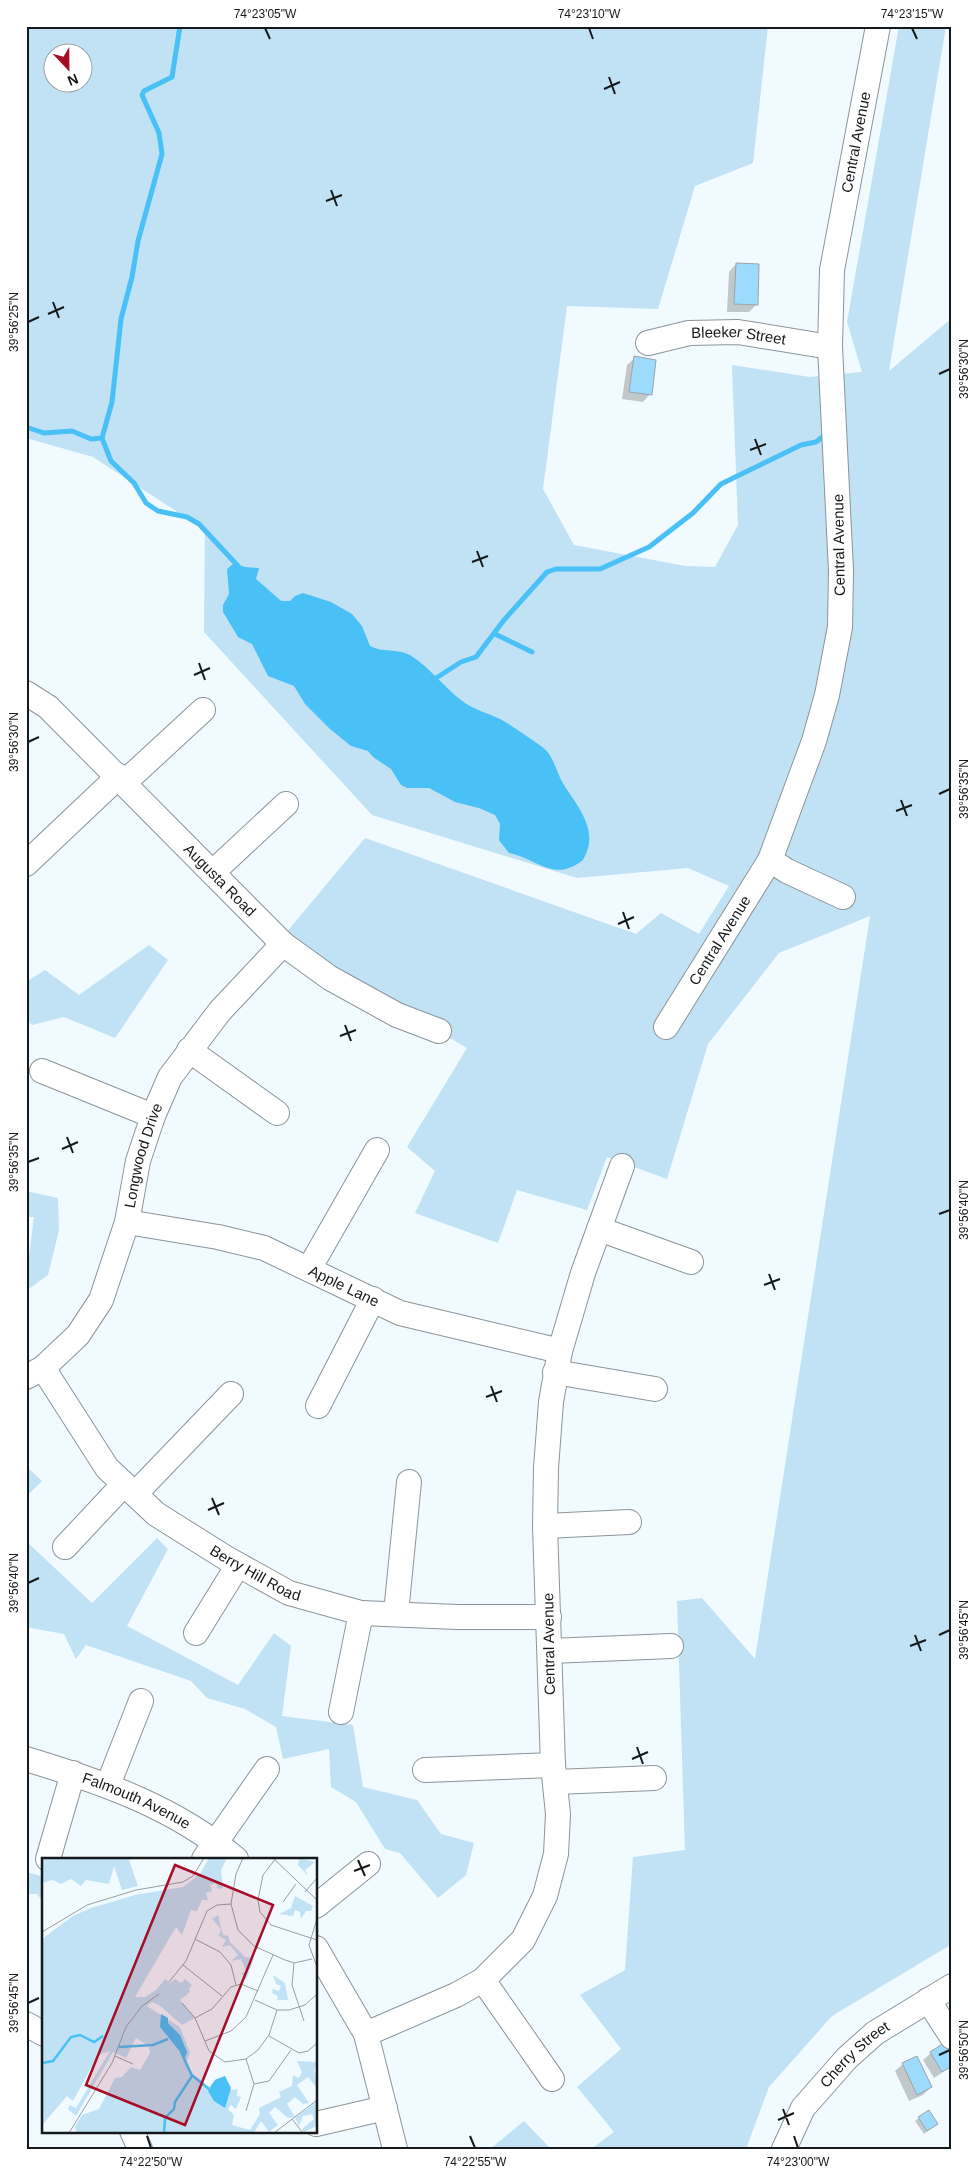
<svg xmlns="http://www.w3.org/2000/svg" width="978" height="2175" font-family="Arial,sans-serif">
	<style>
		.green { fill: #c0e2f4; fill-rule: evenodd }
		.water { fill: #49c0f6 }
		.shadow { fill: #0003 }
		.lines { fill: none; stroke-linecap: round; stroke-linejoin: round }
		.stream { stroke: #49c0f6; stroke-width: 5 }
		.building { fill: #9ddbfc; stroke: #9ba4a9 }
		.minor-casing { stroke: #8c9499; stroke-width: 26 }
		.minor { stroke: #fff; stroke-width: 24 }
		.ticks { fill: none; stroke: #16191b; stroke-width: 2 }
		.labels { text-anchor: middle; stroke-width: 4; stroke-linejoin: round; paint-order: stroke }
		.street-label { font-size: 15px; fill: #16191b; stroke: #fff }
		.inset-river { fill: none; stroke: #49c0f6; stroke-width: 2.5 }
		.inset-road { fill: none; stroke: #99a0a4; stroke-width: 1 }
		.view { fill: #a60d26; fill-opacity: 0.15; stroke: #a60d26; stroke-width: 2.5 }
		.inset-edge { fill: none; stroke: #16191b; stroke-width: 2.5 }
		.neatline { fill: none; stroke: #16191b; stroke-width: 2 }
		.ticks-label { font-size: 12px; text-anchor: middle; fill: #16191b }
	</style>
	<rect width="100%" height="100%" fill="#f0faff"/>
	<!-- green -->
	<path class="green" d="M 26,26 L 768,26 L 753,163 L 695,186 L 658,309 L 567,306 L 543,489 L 574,545 L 685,566 L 715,567 L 738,525 L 732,365 L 810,377 L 862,372 L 847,322 L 899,26 L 946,26 L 889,371 L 952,318 L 952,1944 L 832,2016 L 769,2087 L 746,2149 L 591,2149 L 614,2132 L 577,2087 L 621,2049 L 580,1995 L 625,1970 L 633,1857 L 685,1850 L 677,1601 L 702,1598 L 755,1659 L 870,916 L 779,953 L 708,1044 L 667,1179 L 607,1157 L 587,1210 L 517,1190 L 498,1243 L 415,1213 L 435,1171 L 407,1147 L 467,1048 L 281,939 L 365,838 L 636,934 L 661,913 L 699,934 L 729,886 L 688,868 L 577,878 L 372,815 L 204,632 L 205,530 L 93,457 L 26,438 ZM 52,52 L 82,52 L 82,82 L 52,82 Z
		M 149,945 L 168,960 L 115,1038 L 64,1017 L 32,1025 L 26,1020 L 26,982 L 45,970 L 79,995 Z
		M 26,1191 L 58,1198 L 59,1230 L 48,1275 L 26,1291 L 26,1257 L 29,1256 L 34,1217 L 26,1217 Z
		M 26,1466 L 42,1481 L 26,1497 Z
		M 157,1538 L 168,1549 L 127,1626 L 238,1685 L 274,1633 L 291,1646 L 282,1716 L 353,1725 L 363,1787 L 417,1800 L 441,1834 L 474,1843 L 466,1875 L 438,1898 L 400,1853 L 385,1849 L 356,1802 L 331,1787 L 329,1749 L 283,1759 L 276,1727 L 245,1709 L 207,1698 L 191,1681 L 86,1645 L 76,1659 L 64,1634 L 26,1627 L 26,1541 L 92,1603 Z
		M 26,1872 L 38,1875 L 44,1879 L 44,1903 L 37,1894 L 26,1894 Z
		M 524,2121 L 551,2149 L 490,2149 Z"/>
	<!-- water -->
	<path class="water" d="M 234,563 L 245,567 L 259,568 L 255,583 L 274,601 L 290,601 L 295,596 L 303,593 L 331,602 L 352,614 L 362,626 L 370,646 C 383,653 397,648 410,655 C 431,668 445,689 465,703 C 475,710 488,713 500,719 C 513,726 528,737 541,746 C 555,756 555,771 564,785 C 579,809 600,831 583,860 C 554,883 538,859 509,853 L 499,840 L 500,824 L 495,815 L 479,808 L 455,802 L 429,788 L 407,788 L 401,785 L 391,769 L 373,757 L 368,751 L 351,746 L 330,729 L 305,704 L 294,686 L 268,676 L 252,644 L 238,637 L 223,612 L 223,605 L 229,594 L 227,569 Z"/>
	<!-- shadow -->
	<path class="shadow" d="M 736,264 L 756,305 L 749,312 L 727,312 L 729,272 Z
		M 635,358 L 650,394 L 643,402 L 622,399 L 627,365 Z
		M 931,2053 L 952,2066 L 934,2078 L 923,2060 Z
		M 903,2064 L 931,2087 L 923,2095 L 909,2101 L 895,2071 Z
		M 919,2118 L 937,2124 L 924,2134 L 915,2121 Z"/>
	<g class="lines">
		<!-- stream -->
		<path class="stream" d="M 180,26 L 172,77 L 144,91 L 142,95 L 159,133 L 162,154 L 138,241 L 132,277 L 121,319 L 112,402 L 102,438 L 111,461 L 134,483 L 146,503 L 158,511 L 187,517 L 199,524 L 238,566
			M 26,427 L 44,433 L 72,431 L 91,439 L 102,438
			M 250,577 L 283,606
			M 495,634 L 532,652
			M 433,680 L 461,662 L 476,657 L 504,620 L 547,572 L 556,569 L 600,569 L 649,547 L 693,513 L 721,484 L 801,445 L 816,442 L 826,434"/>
	</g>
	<!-- building -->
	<path class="building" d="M 736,263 L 759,264 L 758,305 L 734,304 Z
		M 634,356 L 656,360 L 652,395 L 629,392 Z
		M 944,2043 L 952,2056 L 952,2066 L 942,2072 L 930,2052 Z
		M 917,2056 L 932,2087 L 917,2095 L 902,2063 Z
		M 929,2110 L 938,2124 L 927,2131 L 918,2117 Z"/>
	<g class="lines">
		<defs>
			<g id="minor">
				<path id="s1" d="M 648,343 L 689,333 L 738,332 L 830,347"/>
				<path id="s2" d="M 26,693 L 48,707 L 283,944 L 330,978 L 397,1015 L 439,1031"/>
				<path d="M 125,782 L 203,710"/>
				<path d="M 770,860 L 787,871 L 843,897"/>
				<path d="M 26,864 L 119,776"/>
				<path d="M 213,872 L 286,804"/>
				<path id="s3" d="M 666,1027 L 770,860 L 814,741 L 827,695 L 840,627 L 841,571 L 830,347 L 832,270 L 878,26"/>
				<path d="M 189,1050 L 277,1113"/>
				<path d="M 42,1071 L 153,1116"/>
				<path id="s4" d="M 127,1222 L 218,1237 L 264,1248 L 400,1313 L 560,1351"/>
				<path d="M 599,1229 L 691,1262"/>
				<path d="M 309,1269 L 377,1150"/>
				<path id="s5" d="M 43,1368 L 107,1468 L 156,1514 L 226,1558 L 289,1593 L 361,1613 L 457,1617 L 549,1617"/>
				<path d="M 555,1372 L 655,1389"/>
				<path id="s6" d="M 26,1377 L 43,1368 L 78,1335 L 101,1300 L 127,1222 L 138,1161 L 153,1116 L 170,1077 L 220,1011 L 283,944"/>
				<path d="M 318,1406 L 373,1299"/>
				<path d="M 135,1494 L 231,1394"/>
				<path d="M 545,1526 L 629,1522"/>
				<path d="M 65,1547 L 124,1484"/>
				<path d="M 396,1613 L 409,1482"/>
				<path d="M 196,1633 L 238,1565"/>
				<path d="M 550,1651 L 671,1646"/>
				<path d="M 341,1712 L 361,1613"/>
				<path id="s7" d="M 26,1759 C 102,1782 175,1807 236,1859"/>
				<path d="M 425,1770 L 553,1765"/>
				<path d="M 556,1782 L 654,1778"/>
				<path d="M 108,1785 L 141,1701"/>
				<path d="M 48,1859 L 73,1773"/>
				<path d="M 204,1859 L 267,1769"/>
				<path d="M 316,1906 L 368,1864"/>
				<path d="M 316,1948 L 366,2034 L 395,2149"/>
				<path d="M 483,1980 L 552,2079"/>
				<path d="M 928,2000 L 952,2037"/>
				<path d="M 26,2024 L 44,2034"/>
				<path d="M 366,2034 L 456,1995 L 483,1980 L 523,1940 L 545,1896 L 556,1854 L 558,1814 L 553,1765 L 545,1526 L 546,1468 L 551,1402 L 560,1351 L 583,1273 L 622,1166"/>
				<path d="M 316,2124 L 385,2108"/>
				<path d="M 132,2131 L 140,2149"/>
				<path id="s8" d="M 784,2149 L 803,2108 L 847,2058 L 875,2033 L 952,1986"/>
			</g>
		</defs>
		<!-- minor casing -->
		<use href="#minor" class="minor-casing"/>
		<!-- minor -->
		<use href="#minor" class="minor"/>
	</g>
	<!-- ticks -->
	<path class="ticks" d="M 265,28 L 270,39M 589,28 L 593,39M 912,28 L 917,39M 609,77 L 615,94M 604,89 L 620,82M 331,190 L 337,206M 326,201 L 342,195M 53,302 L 59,318M 48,314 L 64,307M 28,322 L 39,317M 939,374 L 950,369M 755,439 L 761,455M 750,450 L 766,444M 477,551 L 483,567M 472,562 L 488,556M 199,663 L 205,680M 194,675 L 210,668M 28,742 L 39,737M 939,794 L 950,789M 901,800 L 907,816M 896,811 L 912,805M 623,912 L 629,929M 618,924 L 634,917M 345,1025 L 351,1041M 340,1036 L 356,1030M 67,1137 L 73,1153M 62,1149 L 78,1142M 28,1162 L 39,1158M 939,1214 L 950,1210M 769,1274 L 775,1290M 764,1285 L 780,1279M 491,1386 L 497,1402M 486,1397 L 502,1391M 212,1498 L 219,1515M 208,1510 L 224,1503M 28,1583 L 39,1578M 915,1635 L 921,1651M 939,1635 L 950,1630M 910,1646 L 926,1640M 637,1747 L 643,1764M 632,1759 L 648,1752M 358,1860 L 365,1876M 354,1871 L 370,1865M 28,2003 L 39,1998M 939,2055 L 950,2050M 783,2109 L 789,2125M 778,2120 L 794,2113M 147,2136 L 151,2148M 470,2136 L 475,2148M 794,2136 L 798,2148"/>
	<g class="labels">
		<!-- street labels -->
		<g class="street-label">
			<text dy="5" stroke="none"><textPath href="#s3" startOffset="928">Central Avenue</textPath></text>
			<text dy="5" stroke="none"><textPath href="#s1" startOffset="92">Bleeker Street</textPath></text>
			<text transform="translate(839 545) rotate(-91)" y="5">Central Avenue</text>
			<text dy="5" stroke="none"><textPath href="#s2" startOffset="270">Augusta Road</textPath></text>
			<text dy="5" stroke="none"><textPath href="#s3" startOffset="102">Central Avenue</textPath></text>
			<text dy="5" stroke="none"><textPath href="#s6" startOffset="260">Longwood Drive</textPath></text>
			<text dy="5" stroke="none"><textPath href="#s4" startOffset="228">Apple Lane</textPath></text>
			<text dy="5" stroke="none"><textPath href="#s5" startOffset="302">Berry Hill Road</textPath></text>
			<text transform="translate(549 1644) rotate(-91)" y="5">Central Avenue</text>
			<text dy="5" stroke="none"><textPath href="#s7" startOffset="118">Falmouth Avenue</textPath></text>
			<text dy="5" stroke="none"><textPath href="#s8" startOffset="120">Cherry Street</textPath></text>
		</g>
	</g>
	<!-- overview -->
	<g transform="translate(42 1858)">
		<rect width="275" height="275" fill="#f0faff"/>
		<path d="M 0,0 L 94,0 L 87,2 L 96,28 L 80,32 L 72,8 L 67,26 L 44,22 L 39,28 L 29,21 L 19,26 L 11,22 L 0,25 ZM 167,0 L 185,0 L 179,12 L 181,30 L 176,31 L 174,25 L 168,27 L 170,33 L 164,35 L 166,42 L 160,42 L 155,53 L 149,52 L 140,77 L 134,69 L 93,139 L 103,139 L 114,132 L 123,121 L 128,125 L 133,121 L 139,125 L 143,121 L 150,127 L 147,131 L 148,134 L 138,142 L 153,160 L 140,167 L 117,147 L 110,144 L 105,148 L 138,169 L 148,195 L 144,205 L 152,217 L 167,229 L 174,221 L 183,218 L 189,232 L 196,231 L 195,238 L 199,239 L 194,251 L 189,247 L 186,251 L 192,257 L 190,267 L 208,272 L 218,256 L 217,250 L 239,239 L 237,234 L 250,228 L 251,217 L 257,220 L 260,214 L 255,203 L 275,204 L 272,215 L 275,214 L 275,230 L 266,219 L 255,227 L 267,245 L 261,246 L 253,239 L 245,246 L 253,259 L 246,260 L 233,249 L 227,255 L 236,267 L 227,274 L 219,263 L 212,275 L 35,275 L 33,269 L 40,257 L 57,251 L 73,220 L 80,219 L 89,209 L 98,212 L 108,195 L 107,188 L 94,180 L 84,200 L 71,194 L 34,258 L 26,251 L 28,247 L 34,250 L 68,193 L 56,197 L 31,243 L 25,238 L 1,266 L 0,81 L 31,58 L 49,50 L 93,37 L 141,29 L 158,16 ZM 257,0 L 273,4 L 263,12 L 266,18 L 256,7 ZM 253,38 L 271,48 L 269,53 L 264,53 L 259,61 L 258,54 L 253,52 L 251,58 L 237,56 L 249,50 ZM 176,57 L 181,77 L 186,78 L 188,84 L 203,99 L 212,100 L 204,122 L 199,115 L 204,113 L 199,101 L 189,103 L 196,97 L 188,87 L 180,89 L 184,82 L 177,78 L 179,71 L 170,61 ZM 231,117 L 243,125 L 246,142 L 235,142 L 236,138 L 230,135 L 231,131 L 237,133 L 239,128 L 234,126 ZM 275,243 L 275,268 L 262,274 L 260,271 L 272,261 L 270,256 L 261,258 L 257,268 L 253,260 Z" fill="#c0e2f4"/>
		<path d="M 119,156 L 126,160 L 126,165 L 138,177 L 145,194 L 143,200 L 118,169 ZM 183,218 L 189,230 L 183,250 L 172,243 L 166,233 L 173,222 Z" fill="#49c0f6"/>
		<path class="inset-river" d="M 77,189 L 111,187 L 126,181M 0,205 L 11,203 L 29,179 L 38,177 L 52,184 L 61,178M 151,218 L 167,231M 122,275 L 123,260 L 132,251 L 133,244 L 150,218 L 139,194"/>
		<path class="inset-road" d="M 201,0 L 194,16 L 189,46 L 196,72 L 212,88 L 243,102 L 252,105 L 270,101M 231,0 L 275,42M 234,0 L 221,17 L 216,42 L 218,54 L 229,67 L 275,82M 263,34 L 275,20M 241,44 L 254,26M 275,61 L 267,87 L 275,109M 0,74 L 45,47 L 94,32 L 141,24 L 151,18 L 162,0M 153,81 L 178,94 L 189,107 L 194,127M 252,105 L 250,127 L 262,163M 141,107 L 180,138M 127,124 L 144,103 L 165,53 L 175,47 L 189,46M 213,142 L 235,152 L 247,152 L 263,147 L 275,136M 140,145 L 153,160 L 167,193 L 183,204 L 204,201 L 216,192 L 227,177 L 235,152M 153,160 L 170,151 L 189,129 L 199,126 L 216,133M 227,178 L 257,195 L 266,193 L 275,185M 163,183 L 189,173 L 204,159 L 231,97M 73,198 L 91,206M 204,201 L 212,226 L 204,253M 212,226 L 227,223 L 249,192M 250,261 L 261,275M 27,275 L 70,205 L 84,169 L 100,148 L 117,136M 232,275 L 275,242"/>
		<path class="view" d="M 133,7 L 231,47 L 143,267 L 44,227 Z"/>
		<rect width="275" height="275" class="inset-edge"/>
	</g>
	<!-- border -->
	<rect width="978" height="2175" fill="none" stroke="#ffffff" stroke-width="55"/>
	<!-- north arrow -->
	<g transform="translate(68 68) rotate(158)"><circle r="24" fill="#ffffff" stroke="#a2a3a4"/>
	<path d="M0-4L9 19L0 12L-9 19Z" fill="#a60d26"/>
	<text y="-8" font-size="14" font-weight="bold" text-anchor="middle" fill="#16191b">N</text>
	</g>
	<rect x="28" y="28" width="922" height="2120" class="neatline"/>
	<g class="ticks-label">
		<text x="265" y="18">74°23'05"W</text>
		<text x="589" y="18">74°23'10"W</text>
		<text x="912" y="18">74°23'15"W</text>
		<text transform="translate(14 322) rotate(-90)" y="4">39°56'25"N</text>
		<text transform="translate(964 369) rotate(-90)" y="4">39°56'30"N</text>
		<text transform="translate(14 742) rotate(-90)" y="4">39°56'30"N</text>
		<text transform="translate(964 789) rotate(-90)" y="4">39°56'35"N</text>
		<text transform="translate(14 1162) rotate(-90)" y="4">39°56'35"N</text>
		<text transform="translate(964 1210) rotate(-90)" y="4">39°56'40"N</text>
		<text transform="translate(14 1583) rotate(-90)" y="4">39°56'40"N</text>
		<text transform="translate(964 1630) rotate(-90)" y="4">39°56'45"N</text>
		<text transform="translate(14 2003) rotate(-90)" y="4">39°56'45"N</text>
		<text transform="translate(964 2050) rotate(-90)" y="4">39°56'50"N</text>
		<text x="151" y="2166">74°22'50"W</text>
		<text x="475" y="2166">74°22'55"W</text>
		<text x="798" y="2166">74°23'00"W</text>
	</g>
</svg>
